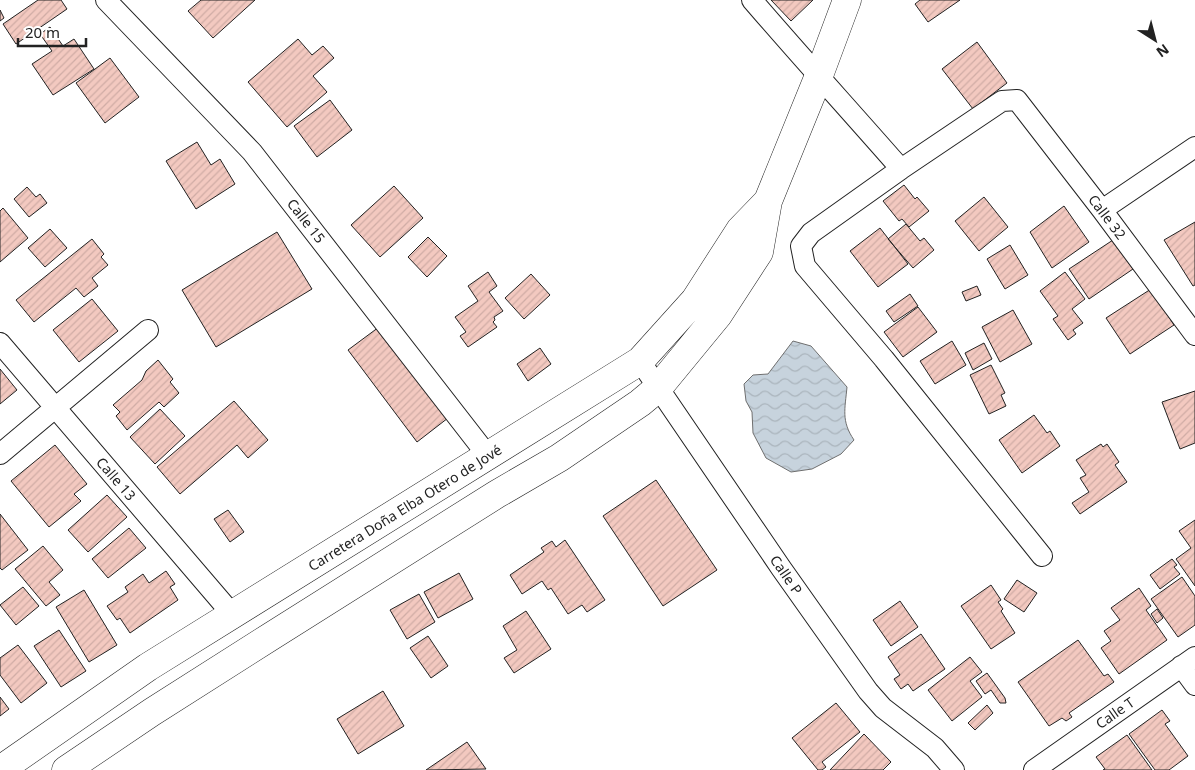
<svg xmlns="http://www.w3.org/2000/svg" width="1195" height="770" font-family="'Noto Sans',sans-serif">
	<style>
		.water { fill: url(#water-waves); stroke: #6f6f6f }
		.building { fill: url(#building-hatch); stroke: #222 }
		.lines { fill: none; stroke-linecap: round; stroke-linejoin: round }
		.street-casing { stroke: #222; stroke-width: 22 }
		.secondary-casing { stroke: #222; stroke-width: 29 }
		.street { stroke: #fff; stroke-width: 20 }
		.secondary { stroke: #fff; stroke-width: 28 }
		.labels { text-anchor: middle; stroke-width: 4; stroke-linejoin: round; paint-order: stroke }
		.street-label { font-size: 14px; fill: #222; stroke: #fff }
	</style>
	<defs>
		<pattern id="water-waves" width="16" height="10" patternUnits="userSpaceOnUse" patternTransform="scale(1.25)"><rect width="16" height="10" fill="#c7d3dd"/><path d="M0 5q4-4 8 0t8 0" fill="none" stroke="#abb5bd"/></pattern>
		<pattern id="building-hatch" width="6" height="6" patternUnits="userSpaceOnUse" patternTransform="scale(1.25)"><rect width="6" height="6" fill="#f3c9c0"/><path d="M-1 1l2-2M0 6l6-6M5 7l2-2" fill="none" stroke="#d0aca5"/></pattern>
	</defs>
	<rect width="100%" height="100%" fill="#fff"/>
	<!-- water -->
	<path class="water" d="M 793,341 L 811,346 L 847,387 C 845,409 841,421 854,440 L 841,454 L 812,469 L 791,472 L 766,458 L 753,433 L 752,412 L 746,401 L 744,384 L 753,375 L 768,374 Z"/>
	<!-- building -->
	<path class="building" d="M 38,0 L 61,0 L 67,9 L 16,44 L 3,24 Z
		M 201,0 L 255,0 L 213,38 L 188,11 Z
		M 771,0 L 813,0 L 791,21 Z
		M 920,0 L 960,0 L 928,22 L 915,4 Z
		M 0,10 L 4,18 L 0,21 Z
		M 50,27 L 63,46 L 74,39 L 94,69 L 53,95 L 32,64 L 52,51 L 40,34 Z
		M 298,39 L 312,55 L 323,46 L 334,58 L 313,76 L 327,92 L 287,127 L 248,82 Z
		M 977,42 L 1007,83 L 973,109 L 942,69 Z
		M 110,58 L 139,97 L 105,123 L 76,83 Z
		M 330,100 L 352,130 L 317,157 L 294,126 Z
		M 197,142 L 211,165 L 220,159 L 235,184 L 196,209 L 166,161 Z
		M 904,185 L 915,199 L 917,197 L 929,211 L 909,227 L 902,219 L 899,221 L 883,201 Z
		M 394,186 L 423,218 L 380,257 L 351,225 Z
		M 27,187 L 36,197 L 40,194 L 47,203 L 29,217 L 14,199 Z
		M 984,197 L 1008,227 L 979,251 L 955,221 Z
		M 1064,206 L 1089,242 L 1052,268 L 1030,232 Z
		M 3,208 L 28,238 L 0,262 L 0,211 Z
		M 1195,222 L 1195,285 L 1193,286 L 1164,240 Z
		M 906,224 L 920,241 L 924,238 L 934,250 L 913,268 L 888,239 Z
		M 880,228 L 908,264 L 878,287 L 850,251 Z
		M 50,229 L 67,248 L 45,267 L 28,248 Z
		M 277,232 L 312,289 L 216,347 L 182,290 Z
		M 428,237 L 447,256 L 427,277 L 408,257 Z
		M 92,239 L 104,254 L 101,257 L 108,265 L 92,278 L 98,286 L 84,297 L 76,288 L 34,322 L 16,300 Z
		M 1113,240 L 1133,269 L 1089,299 L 1069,269 Z
		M 1010,245 L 1028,275 L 1005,289 L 987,259 Z
		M 488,272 L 497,286 L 489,292 L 503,311 L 494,317 L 495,320 L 493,322 L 497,327 L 468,347 L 460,336 L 466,332 L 455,317 L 478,301 L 468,286 Z
		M 1065,272 L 1085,299 L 1072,309 L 1083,323 L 1073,330 L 1076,334 L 1068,340 L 1053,319 L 1058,316 L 1040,291 Z
		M 531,274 L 550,295 L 524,319 L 505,298 Z
		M 977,286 L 981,295 L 966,301 L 962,292 Z
		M 1151,289 L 1174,325 L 1130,354 L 1106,318 Z
		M 910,294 L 918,306 L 894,322 L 886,311 Z
		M 92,299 L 118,331 L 79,362 L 53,330 Z
		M 918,307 L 937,332 L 903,357 L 884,332 Z
		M 1013,310 L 1032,344 L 1000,362 L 982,327 Z
		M 379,327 L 448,418 L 417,442 L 348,350 Z
		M 952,341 L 966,365 L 935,384 L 920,361 Z
		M 984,343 L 992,359 L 973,370 L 965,353 Z
		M 540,348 L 551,364 L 528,381 L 517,364 Z
		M 158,360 L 173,379 L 170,382 L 179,393 L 164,407 L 159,402 L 127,430 L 116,416 L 120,412 L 113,405 L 142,380 L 146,371 Z
		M 991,365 L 1005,393 L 1001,395 L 1006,406 L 989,414 L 970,375 Z
		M 0,369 L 17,390 L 0,404 Z
		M 1195,391 L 1195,443 L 1180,449 L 1162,402 Z
		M 234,401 L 268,440 L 248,458 L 237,445 L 180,494 L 157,467 Z
		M 160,409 L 185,436 L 155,464 L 130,437 Z
		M 1034,415 L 1047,433 L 1050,431 L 1060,446 L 1022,473 L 999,440 Z
		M 1101,444 L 1103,447 L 1107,444 L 1119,462 L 1115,465 L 1127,482 L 1080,514 L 1072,503 L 1089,492 L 1080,478 L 1086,475 L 1076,460 Z
		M 55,445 L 87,484 L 74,494 L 81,501 L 49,527 L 11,481 Z
		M 656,480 L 717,570 L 663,606 L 603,516 Z
		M 107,495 L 127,517 L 88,552 L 68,530 Z
		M 228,510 L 244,532 L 230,542 L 214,519 Z
		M 0,514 L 28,550 L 2,570 L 0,568 Z
		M 1195,520 L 1195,586 L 1176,559 L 1191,548 L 1179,531 Z
		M 129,528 L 146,548 L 108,578 L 92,559 Z
		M 565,540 L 605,600 L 587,612 L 582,605 L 568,614 L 551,588 L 548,590 L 542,581 L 522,594 L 510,575 L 544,552 L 541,548 L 552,541 L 556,547 Z
		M 43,546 L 63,570 L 49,582 L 60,595 L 46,606 L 15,569 Z
		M 1172,559 L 1177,565 L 1174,567 L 1180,574 L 1160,589 L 1150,575 Z
		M 166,571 L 175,584 L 170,587 L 178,600 L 130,633 L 120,618 L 117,620 L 107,606 L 128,592 L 125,587 L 143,574 L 149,583 Z
		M 459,573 L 473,599 L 438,618 L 424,592 Z
		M 1182,577 L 1195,596 L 1195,625 L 1178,637 L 1151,599 Z
		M 1017,580 L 1037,593 L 1024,612 L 1004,599 Z
		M 991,585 L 1001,600 L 998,602 L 1003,609 L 1001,611 L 1015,633 L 991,649 L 961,606 Z
		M 23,587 L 39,606 L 16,625 L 0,605 Z
		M 1139,588 L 1151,606 L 1146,610 L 1167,640 L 1119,674 L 1101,648 L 1111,641 L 1104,631 L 1120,620 L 1111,608 Z
		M 84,590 L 117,645 L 89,662 L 56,607 Z
		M 419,594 L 435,622 L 407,639 L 390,610 Z
		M 900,601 L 918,627 L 891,646 L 873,620 Z
		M 1157,609 L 1163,618 L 1157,623 L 1151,614 Z
		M 526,611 L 551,649 L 514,673 L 504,658 L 517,650 L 503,626 Z
		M 59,630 L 86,671 L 61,687 L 34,646 Z
		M 921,634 L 945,669 L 913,691 L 908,684 L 901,689 L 894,679 L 900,675 L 888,657 Z
		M 428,636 L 448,666 L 431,678 L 410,648 Z
		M 1078,640 L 1104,676 L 1108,674 L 1114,682 L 1069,713 L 1072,717 L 1066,721 L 1062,718 L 1049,726 L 1018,682 Z
		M 18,645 L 47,683 L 21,703 L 0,675 L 0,658 Z
		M 970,657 L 982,672 L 970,681 L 982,697 L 952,721 L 928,690 Z
		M 987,673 L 1005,698 L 1006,703 L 1000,703 L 991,690 L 985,694 L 976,681 Z
		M 383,691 L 404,726 L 358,754 L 337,719 Z
		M 0,697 L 9,709 L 0,716 Z
		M 836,703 L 860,732 L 822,762 L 826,767 L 822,770 L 818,770 L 792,738 Z
		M 987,705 L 993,713 L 975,730 L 968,723 Z
		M 1162,710 L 1170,721 L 1165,724 L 1188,756 L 1169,770 L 1155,770 L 1129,734 Z
		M 864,734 L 891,762 L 883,770 L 830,770 Z
		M 1127,735 L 1152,770 L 1103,770 L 1105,769 L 1096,757 Z
		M 467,742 L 486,769 L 426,770 Z"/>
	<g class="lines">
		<defs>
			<path id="street" d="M 106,0 L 252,152 L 488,456
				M 752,0 C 801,57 852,113 901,169
				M 1102,210 L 1195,147
				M 0,343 L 232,614
				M 640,361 L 781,568 L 868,691 L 883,708 L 935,748 L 954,770
				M 0,454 L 148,330
				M 1042,556 L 884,359 L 805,266 L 801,246 L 811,233 L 901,169 L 1002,101 L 1017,100 L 1102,210 L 1195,335
				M 1181,666 L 1195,685
				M 1034,770 L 1195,657"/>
			<path id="secondary" d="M 0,770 L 148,667 L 640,361 L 695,300 L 740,230 L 768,201
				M 66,770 L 152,712 L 270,637 L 497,494 L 559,458 L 640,403 L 658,388 L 718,315 L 759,252 L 768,201 L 818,78 L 847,0"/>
		</defs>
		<!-- street casing -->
		<use href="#street" class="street-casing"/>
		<!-- secondary casing -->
		<use href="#secondary" class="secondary-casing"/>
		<!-- street -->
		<use href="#street" class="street"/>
		<!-- secondary -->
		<use href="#secondary" class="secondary"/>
	</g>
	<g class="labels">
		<!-- street labels -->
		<g class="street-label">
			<text transform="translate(1107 217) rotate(53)" y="5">Calle 32</text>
			<text transform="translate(306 221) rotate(52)" y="5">Calle 15</text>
			<text transform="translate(116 479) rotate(49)" y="5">Calle 13</text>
			<text transform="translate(405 508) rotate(-32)" y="5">Carretera Doña Elba Otero de Jové</text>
			<text transform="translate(786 575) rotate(55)" y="5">Calle P</text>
			<text transform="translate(1115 713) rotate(-35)" y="5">Calle T</text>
		</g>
	</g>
	<!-- north arrow -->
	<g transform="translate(1155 40) rotate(144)" stroke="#ffffff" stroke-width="4" paint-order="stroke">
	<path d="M0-4L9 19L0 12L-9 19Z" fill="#222222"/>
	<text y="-8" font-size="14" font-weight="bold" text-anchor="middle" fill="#222222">N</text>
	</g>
	<!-- scale -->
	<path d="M18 38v8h68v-8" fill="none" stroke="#222222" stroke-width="2.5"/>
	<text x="25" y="38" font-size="15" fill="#222222" stroke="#ffffff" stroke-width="4" paint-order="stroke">20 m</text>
</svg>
